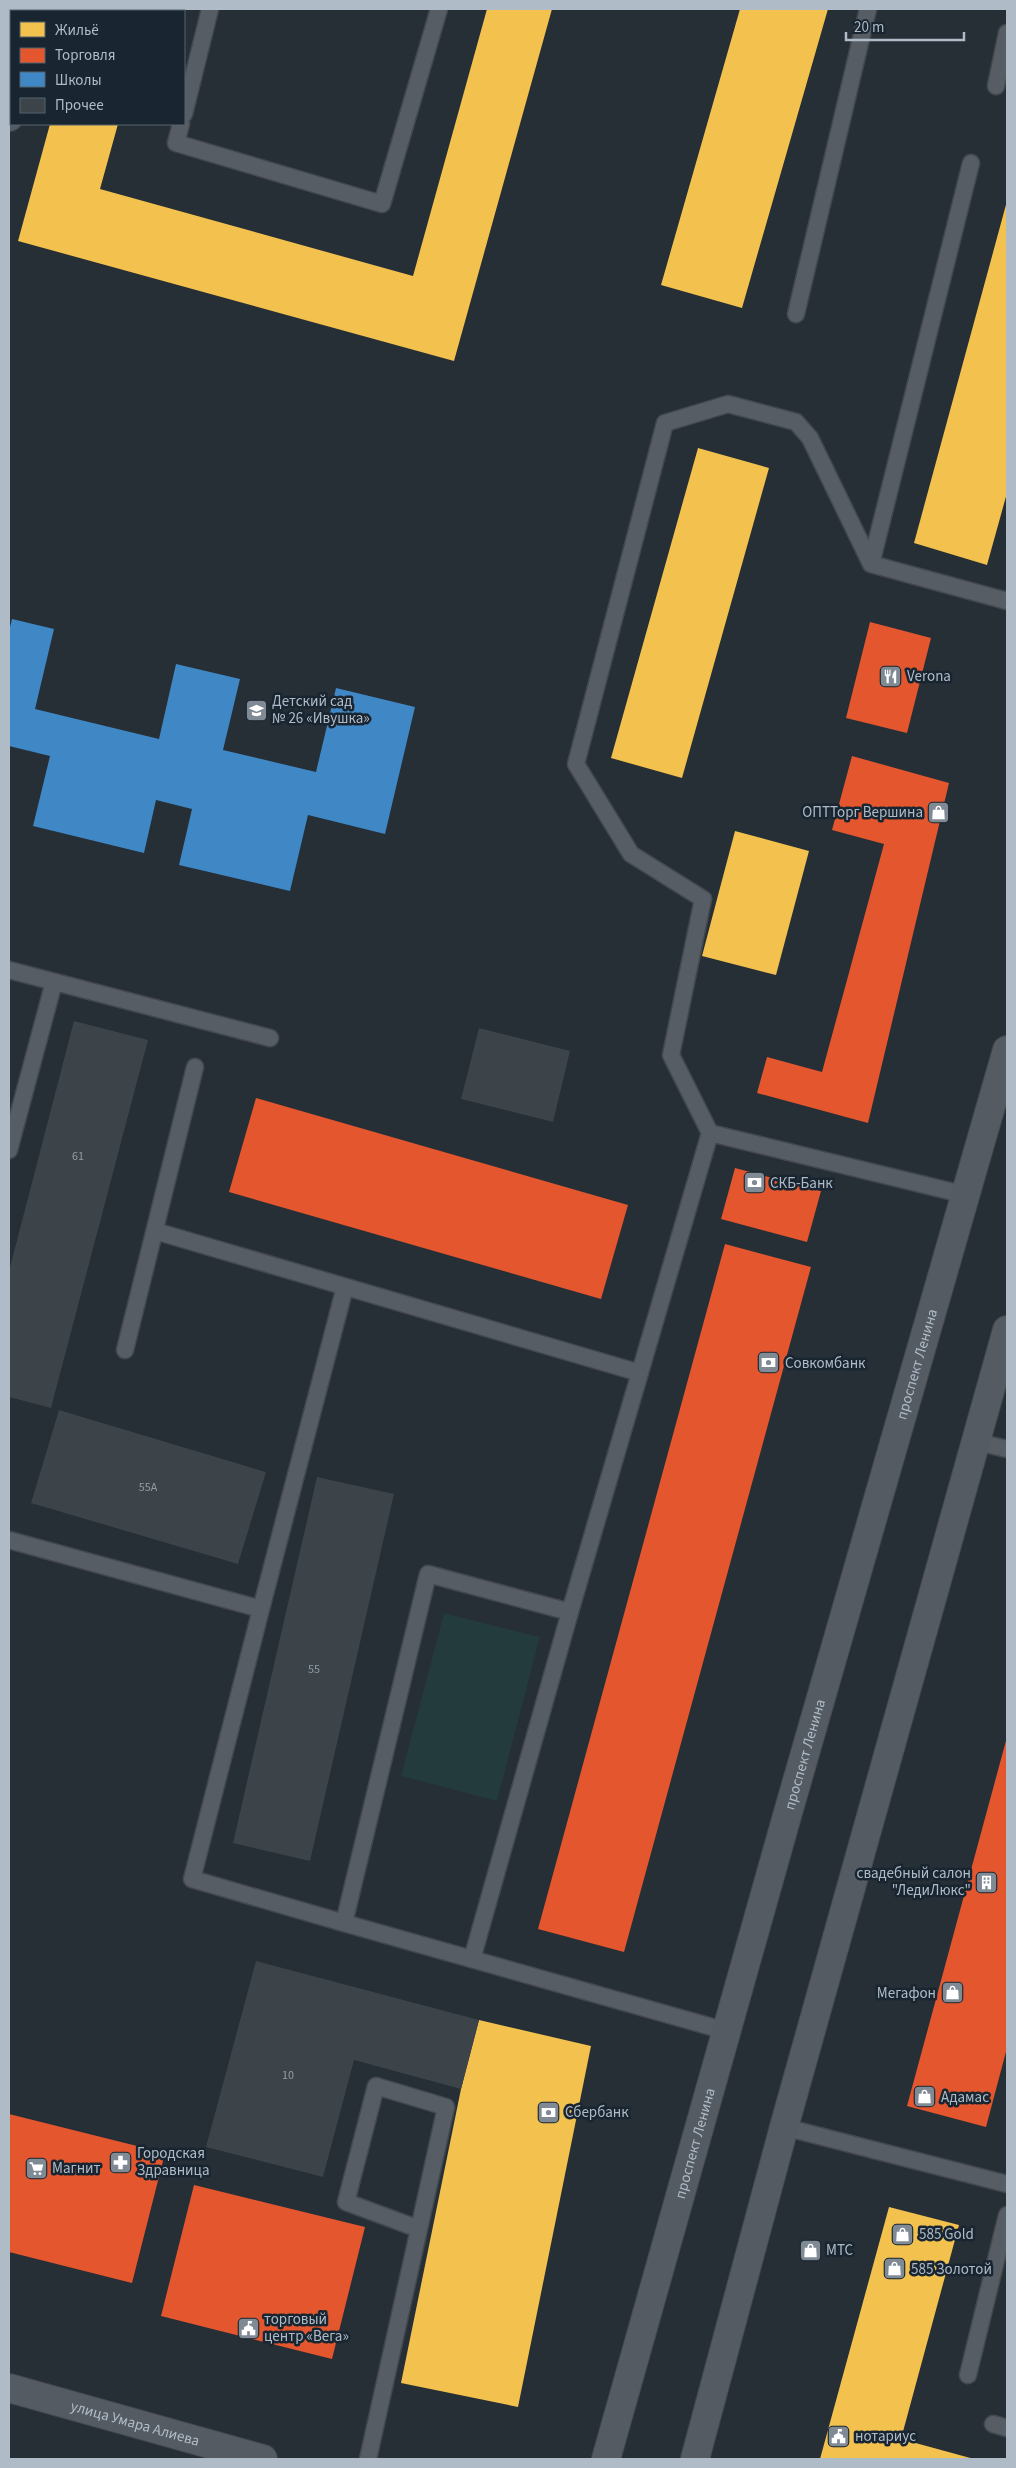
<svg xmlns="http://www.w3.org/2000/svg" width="1016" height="2468" font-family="'Source Sans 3',sans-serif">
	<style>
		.green { fill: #233b3c }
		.homes { fill: #f2c14e }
		.shops { fill: #e4572e }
		.schools { fill: #3f88c5 }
		.building { fill: #3c4349 }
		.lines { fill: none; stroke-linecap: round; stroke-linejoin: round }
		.lane-casing { stroke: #43484e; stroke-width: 19 }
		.secondary-casing { stroke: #43484e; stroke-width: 30 }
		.lane { stroke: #565d64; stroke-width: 16 }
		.secondary { stroke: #555b62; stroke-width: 28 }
		.labels { text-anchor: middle; stroke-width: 5; stroke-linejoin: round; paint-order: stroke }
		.number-label { font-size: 12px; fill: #929ea8 }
		.poi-label { font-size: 15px; fill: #afbcc8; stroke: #192631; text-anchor: start }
		.street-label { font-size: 15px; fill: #afbcc8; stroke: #192631 }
	</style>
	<rect width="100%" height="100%" fill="#262e36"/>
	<!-- green -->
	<path class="green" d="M 444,1613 L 540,1637 L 497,1801 L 401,1776 Z"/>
	<!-- homes -->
	<path class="homes" d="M 82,9 L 150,9 L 150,11 L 81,11 Z
		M 487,9 L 552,9 L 454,361 L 18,241 L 50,124 L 118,124 L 100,189 L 413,276 Z
		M 740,9 L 828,9 L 742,308 L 661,285 Z
		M 1007,201 L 1007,493 L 987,565 L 914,543 Z
		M 698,448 L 769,468 L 682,778 L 611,758 Z
		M 735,831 L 809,851 L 776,975 L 702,956 Z
		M 479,2020 L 591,2046 L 518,2407 L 401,2383 L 461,2089 Z
		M 889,2207 L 959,2225 L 901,2439 L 974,2459 L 820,2459 Z"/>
	<!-- shops -->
	<path class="shops" d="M 870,622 L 931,638 L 907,733 L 846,718 Z
		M 852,756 L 949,783 L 868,1123 L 757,1093 L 767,1057 L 822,1072 L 884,844 L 832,830 Z
		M 256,1098 L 628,1205 L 601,1299 L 229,1192 Z
		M 735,1168 L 821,1191 L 807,1242 L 721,1219 Z
		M 725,1244 L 811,1267 L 624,1952 L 538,1929 Z
		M 1007,1737 L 1007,2048 L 986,2127 L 907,2106 Z
		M 9,2114 L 165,2153 L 132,2283 L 9,2252 Z
		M 194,2185 L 365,2227 L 332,2359 L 161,2316 Z"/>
	<!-- schools -->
	<path class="schools" d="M 12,619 L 54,629 L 35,709 L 159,739 L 176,664 L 240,679 L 223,750 L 316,772 L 336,688 L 415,707 L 385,834 L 308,815 L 290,891 L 179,865 L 192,809 L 156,800 L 144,853 L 33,826 L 50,756 L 9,746 L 9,631 Z"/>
	<!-- building -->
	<path class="building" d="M 74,1021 L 148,1040 L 51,1408 L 9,1397 L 9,1271 Z
		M 479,1028 L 570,1051 L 553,1122 L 461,1099 Z
		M 59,1410 L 266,1472 L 238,1564 L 31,1503 Z
		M 317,1477 L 394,1494 L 310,1861 L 233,1843 Z
		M 256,1961 L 479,2020 L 461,2089 L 354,2060 L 323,2177 L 206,2147 Z"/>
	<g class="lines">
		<defs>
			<path id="lane" d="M 996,86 L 1007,33
				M 184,114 L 210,9
				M 181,124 L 176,143 L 382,204 L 439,9
				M 796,314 L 868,9
				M 871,564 L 971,163
				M 9,970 L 270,1038
				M 710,1133 L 671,1055 L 703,899 L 631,854 L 576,764 L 665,423 L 728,404 L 796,422 L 810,438 L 871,564 L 1007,601
				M 9,1150 L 54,982
				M 155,1231 L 640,1373
				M 125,1350 L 195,1067
				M 977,1442 L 1007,1449
				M 9,1540 L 261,1609 L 192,1879 L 344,1923
				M 261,1609 L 345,1287
				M 472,1959 L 570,1612
				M 726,2031 L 344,1923 L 428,1574 L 570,1612 L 710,1133 L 966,1195
				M 784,2127 L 1007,2184
				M 968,2375 L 1007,2215
				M 993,2424 L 1007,2428
				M 368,2459 L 446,2107 L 376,2086 L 346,2202 L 419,2229"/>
			<g id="secondary">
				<path d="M 38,11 L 38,9"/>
				<path d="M 9,117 L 11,108"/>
				<path id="s1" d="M 9,2388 L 263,2459"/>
				<path id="s2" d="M 606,2459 L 787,1816 L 1007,1050"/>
				<path d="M 695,2459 L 784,2127 L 1007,1330"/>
			</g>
		</defs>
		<!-- lane casing -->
		<use href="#lane" class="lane-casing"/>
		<!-- secondary casing -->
		<use href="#secondary" class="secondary-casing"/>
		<!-- lane -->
		<use href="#lane" class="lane"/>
		<!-- secondary -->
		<use href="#secondary" class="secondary"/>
	</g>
	<!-- icons -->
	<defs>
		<symbol id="restaurant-square" viewBox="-11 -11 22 22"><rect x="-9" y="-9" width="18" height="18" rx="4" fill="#7f8a95" stroke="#192631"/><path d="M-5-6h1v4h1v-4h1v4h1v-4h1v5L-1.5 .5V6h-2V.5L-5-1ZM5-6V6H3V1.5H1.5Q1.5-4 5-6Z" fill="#fff"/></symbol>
		<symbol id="school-square" viewBox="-11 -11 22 22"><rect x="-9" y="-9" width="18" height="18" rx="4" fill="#7f8a95" stroke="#192631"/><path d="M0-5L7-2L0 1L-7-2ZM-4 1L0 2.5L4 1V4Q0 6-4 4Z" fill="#fff"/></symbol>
		<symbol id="shop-square" viewBox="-11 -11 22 22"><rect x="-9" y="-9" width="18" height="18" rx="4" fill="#7f8a95" stroke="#192631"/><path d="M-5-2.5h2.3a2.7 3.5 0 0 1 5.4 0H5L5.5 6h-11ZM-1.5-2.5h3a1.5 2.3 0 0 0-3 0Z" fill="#fff"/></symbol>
		<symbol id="bank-square" viewBox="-11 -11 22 22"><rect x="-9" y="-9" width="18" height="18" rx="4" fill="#7f8a95" stroke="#192631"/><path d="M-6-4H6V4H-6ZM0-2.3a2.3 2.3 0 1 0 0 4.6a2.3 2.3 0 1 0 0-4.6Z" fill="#fff"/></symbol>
		<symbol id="building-square" viewBox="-11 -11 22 22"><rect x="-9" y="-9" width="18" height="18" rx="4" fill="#7f8a95" stroke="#192631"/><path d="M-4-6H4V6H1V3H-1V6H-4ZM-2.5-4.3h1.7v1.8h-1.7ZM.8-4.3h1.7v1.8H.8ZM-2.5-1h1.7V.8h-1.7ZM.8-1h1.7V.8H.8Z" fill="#fff"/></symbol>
		<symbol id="pharmacy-square" viewBox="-11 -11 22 22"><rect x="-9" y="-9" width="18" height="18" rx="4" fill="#7f8a95" stroke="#192631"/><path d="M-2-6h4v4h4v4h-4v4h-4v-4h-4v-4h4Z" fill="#fff"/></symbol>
		<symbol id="supermarket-square" viewBox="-11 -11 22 22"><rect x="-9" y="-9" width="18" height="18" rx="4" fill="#7f8a95" stroke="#192631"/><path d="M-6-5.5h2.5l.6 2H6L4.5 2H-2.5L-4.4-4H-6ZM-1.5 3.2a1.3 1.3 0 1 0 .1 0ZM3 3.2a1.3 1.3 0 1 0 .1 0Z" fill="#fff"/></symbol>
		<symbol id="civic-square" viewBox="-11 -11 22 22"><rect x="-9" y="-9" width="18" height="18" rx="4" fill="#7f8a95" stroke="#192631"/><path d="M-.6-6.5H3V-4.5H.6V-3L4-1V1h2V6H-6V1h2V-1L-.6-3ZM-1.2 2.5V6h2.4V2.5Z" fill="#fff"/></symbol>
	</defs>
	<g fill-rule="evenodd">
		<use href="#restaurant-square" x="878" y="664" width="25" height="25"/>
		<use href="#school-square" x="244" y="698" width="25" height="25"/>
		<use href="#shop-square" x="926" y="800" width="25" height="25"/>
		<use href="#bank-square" x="742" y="1170" width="25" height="25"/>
		<use href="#bank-square" x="756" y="1350" width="25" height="25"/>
		<use href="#building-square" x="974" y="1870" width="25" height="25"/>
		<use href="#shop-square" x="940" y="1980" width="25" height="25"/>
		<use href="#shop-square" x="912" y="2084" width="25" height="25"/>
		<use href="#bank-square" x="536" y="2100" width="25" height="25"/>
		<use href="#pharmacy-square" x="108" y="2150" width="25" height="25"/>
		<use href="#supermarket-square" x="24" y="2156" width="25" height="25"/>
		<use href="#shop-square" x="890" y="2222" width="25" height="25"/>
		<use href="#shop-square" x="798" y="2238" width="25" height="25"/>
		<use href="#shop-square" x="882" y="2256" width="25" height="25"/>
		<use href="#civic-square" x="236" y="2316" width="25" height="25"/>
		<use href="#civic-square" x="826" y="2424" width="25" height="25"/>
	</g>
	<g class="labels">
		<!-- number labels -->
		<g class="number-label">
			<text x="78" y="1160">61</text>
			<text x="148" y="1491">55А</text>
			<text x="314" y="1673">55</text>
			<text x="288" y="2079">10</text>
		</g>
		<!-- poi labels -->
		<g class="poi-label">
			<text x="907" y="681">Verona</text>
			<text x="272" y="706">Детский сад<tspan x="272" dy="17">№ 26 «Ивушка»</tspan></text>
			<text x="923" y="817" text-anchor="end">ОПТТорг Вершина</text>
			<text x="770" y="1188">СКБ-Банк</text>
			<text x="785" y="1368">Совкомбанк</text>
			<text x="971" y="1878" text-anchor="end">свадебный салон<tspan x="971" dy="17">"ЛедиЛюкс"</tspan></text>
			<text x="936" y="1998" text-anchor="end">Мегафон</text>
			<text x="941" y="2102">Адамас</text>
			<text x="565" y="2117">Сбербанк</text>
			<text x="137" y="2158">Городская<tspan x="137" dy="17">Здравница</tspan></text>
			<text x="52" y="2173">Магнит</text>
			<text x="919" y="2239">585 Gold</text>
			<text x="826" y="2255">МТС</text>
			<text x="911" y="2274">585 Золотой</text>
			<text x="264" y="2324">торговый<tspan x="264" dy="17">центр «Вега»</tspan></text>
			<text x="855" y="2441">нотариус</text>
		</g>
		<!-- street labels -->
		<g class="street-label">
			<text dy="5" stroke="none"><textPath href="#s2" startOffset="1138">проспект Ленина</textPath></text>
			<text dy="5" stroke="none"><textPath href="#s2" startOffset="732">проспект Ленина</textPath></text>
			<text dy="5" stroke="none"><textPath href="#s2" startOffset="328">проспект Ленина</textPath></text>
			<text dy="5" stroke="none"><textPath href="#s1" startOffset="131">улица Умара Алиева</textPath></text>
		</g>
	</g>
	<!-- border -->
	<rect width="1016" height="2468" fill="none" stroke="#afbcc8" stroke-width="20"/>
	<!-- legend -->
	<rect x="10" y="10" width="175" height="115" fill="#192631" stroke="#55626d"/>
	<rect x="20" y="22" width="25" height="15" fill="#f2c14e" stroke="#55626d"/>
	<text x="55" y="35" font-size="15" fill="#afbcc8">Жильё</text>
	<rect x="20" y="48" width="25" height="15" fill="#e4572e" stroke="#55626d"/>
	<text x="55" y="60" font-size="15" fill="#afbcc8">Торговля</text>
	<rect x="20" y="72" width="25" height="15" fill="#3f88c5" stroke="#55626d"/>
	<text x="55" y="85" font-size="15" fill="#afbcc8">Школы</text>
	<rect x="20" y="98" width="25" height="15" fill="#3c4349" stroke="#55626d"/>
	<text x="55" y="110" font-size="15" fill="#afbcc8">Прочее</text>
	<!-- scale -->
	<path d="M846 32v8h118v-8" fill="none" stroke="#afbcc8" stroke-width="2.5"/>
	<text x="854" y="32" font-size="15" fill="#afbcc8" stroke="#192631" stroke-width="4" paint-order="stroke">20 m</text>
</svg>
